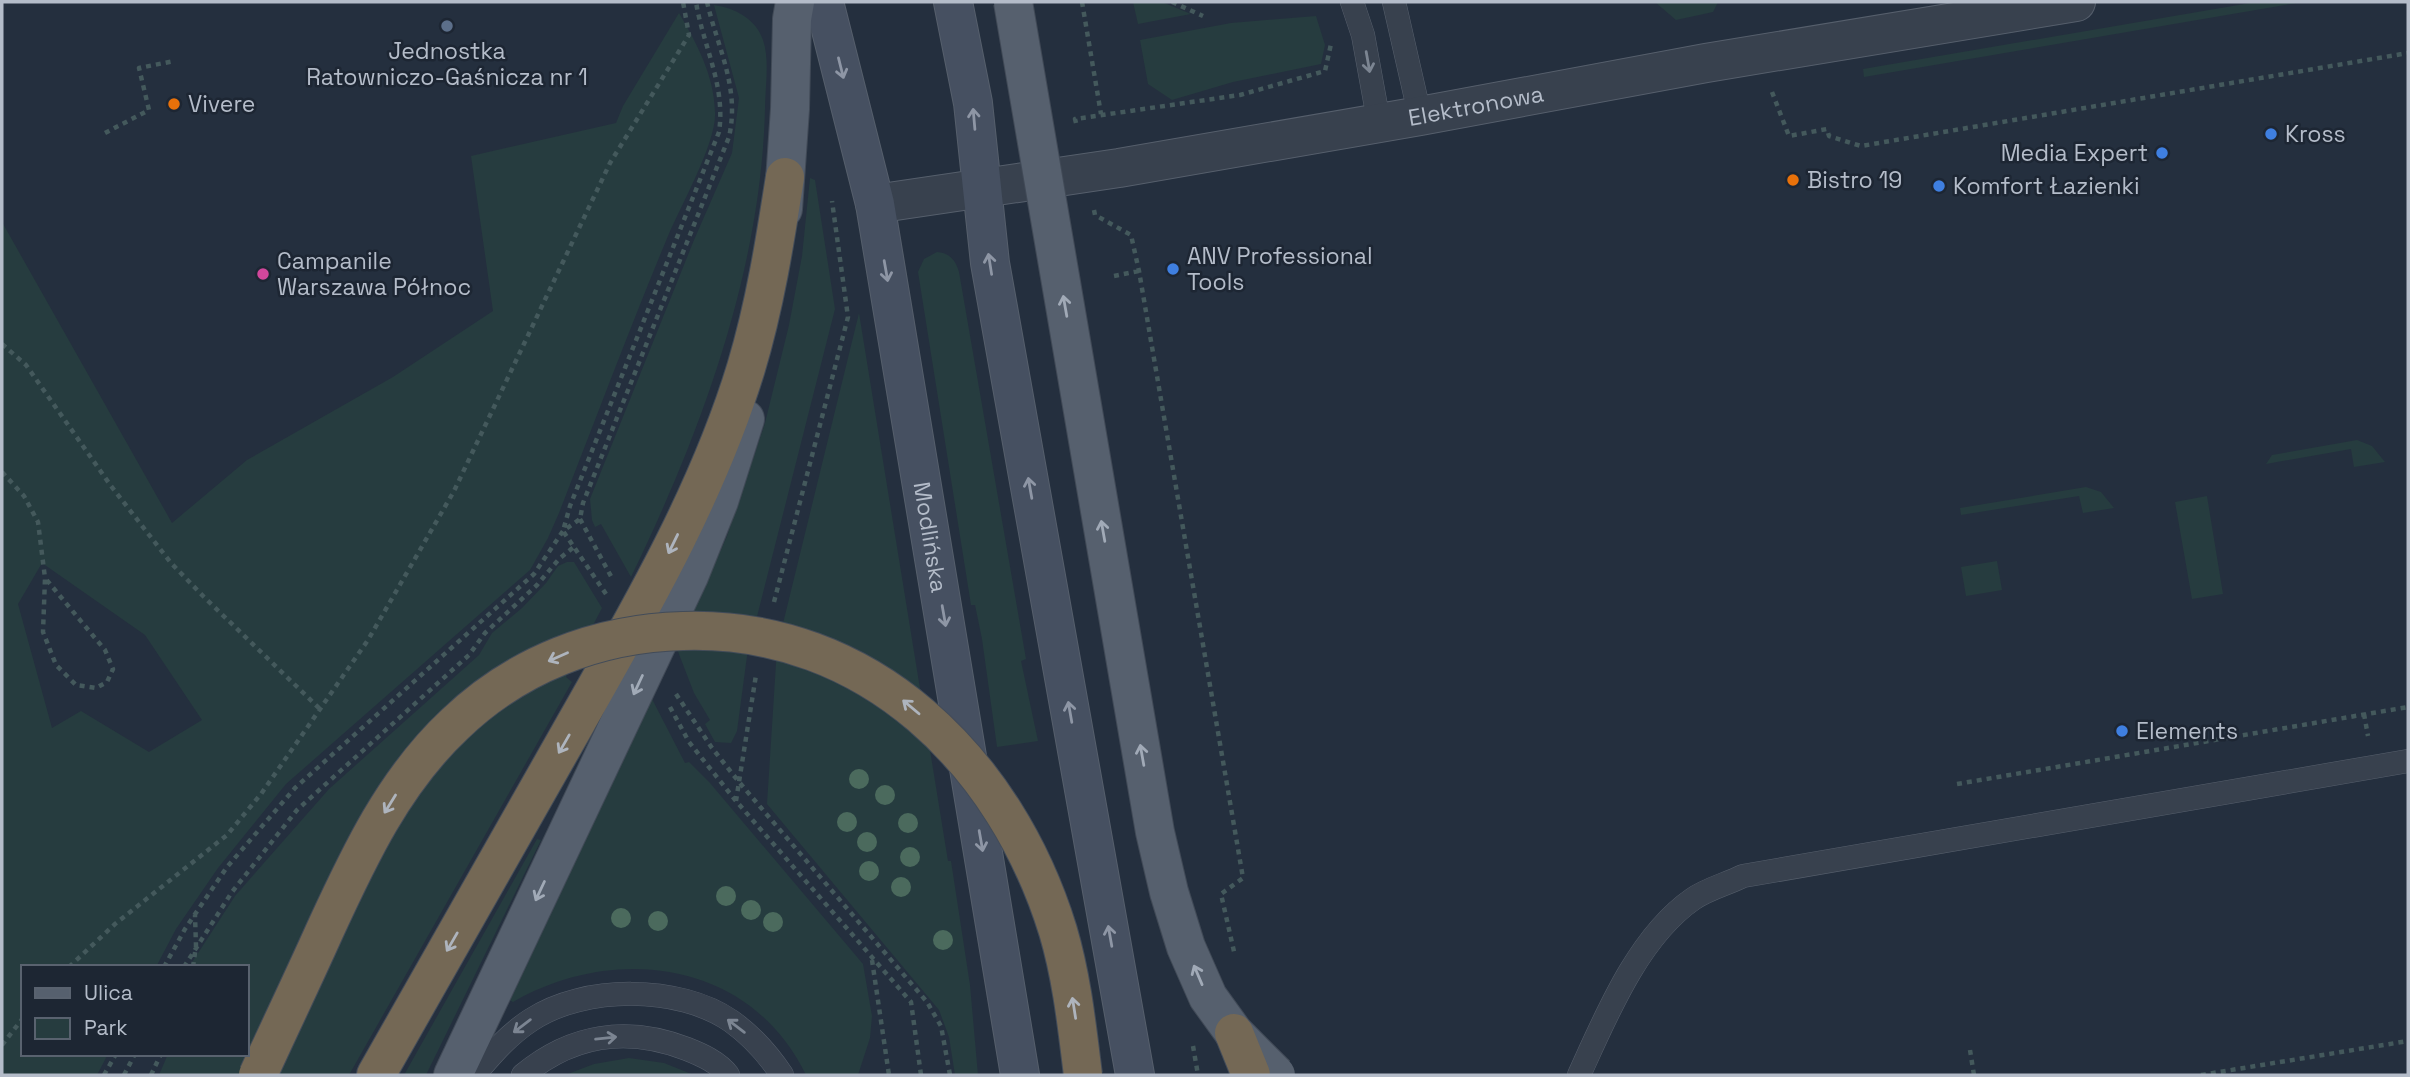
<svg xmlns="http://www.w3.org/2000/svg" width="2410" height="1077" font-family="'Space Grotesk',sans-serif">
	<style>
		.green { fill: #263c3f; fill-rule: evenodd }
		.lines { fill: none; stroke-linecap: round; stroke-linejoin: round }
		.lane-casing { stroke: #565f6c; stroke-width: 24 }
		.street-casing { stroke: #565f6c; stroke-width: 40 }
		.secondary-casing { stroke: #565f6c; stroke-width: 40 }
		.primary-casing { stroke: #414a57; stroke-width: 40 }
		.highway-casing { stroke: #434c59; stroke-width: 40 }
		.path { stroke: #44595c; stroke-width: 4.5; stroke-dasharray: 5 5; stroke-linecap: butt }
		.lane { stroke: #38414e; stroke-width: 23 }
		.street { stroke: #38414e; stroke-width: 38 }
		.secondary { stroke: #465061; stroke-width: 38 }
		.primary { stroke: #56606e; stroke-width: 38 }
		.highway { stroke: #746855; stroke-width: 38 }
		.primary-bridge-casing { stroke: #414a57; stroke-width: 40; stroke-linecap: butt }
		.highway-bridge-casing { stroke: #434c59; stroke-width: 40; stroke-linecap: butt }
		.primary-bridge { stroke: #56606e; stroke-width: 38 }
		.highway-bridge { stroke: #746855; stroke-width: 38 }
		.tree { fill: #4b6a5d }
		.oneway { stroke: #7c8592 }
		.oneway2 { stroke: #8e96a5 }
		.oneway3 { stroke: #a1aab7 }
		.oneway4 { stroke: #aeb4bd }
		.service-dot { fill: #5c6f8a; stroke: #1d2633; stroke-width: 2.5 }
		.food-dot { fill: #e8710a; stroke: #1d2633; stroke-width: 2.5 }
		.shop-dot { fill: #3f7fe0; stroke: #1d2633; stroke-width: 2.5 }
		.hotel-dot { fill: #d1479c; stroke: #1d2633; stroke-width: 2.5 }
		.labels { text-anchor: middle; stroke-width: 5; stroke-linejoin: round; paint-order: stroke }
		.poi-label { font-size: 23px; fill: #b4bcc9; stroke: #1d2633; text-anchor: start }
		.street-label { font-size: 23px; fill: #b4bcc9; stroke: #1d2633 }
	</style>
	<rect width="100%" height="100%" fill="#242f3e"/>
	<!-- green -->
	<path class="green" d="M 1133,2 L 1162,2 L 1191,14 L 1138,24 Z
		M 1655,2 L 1718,2 L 1713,12 L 1676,20 Z
		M 2256,2 L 2302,2 L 1864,77 L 1863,69 Z
		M 714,5 C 735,8 756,19 763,40 C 770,60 765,88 765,109 C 761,271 701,433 631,577 L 601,524 L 595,527 L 592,520 L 590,499 L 694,240 L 732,153 L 739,98 Z
		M 679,13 C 697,44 714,75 715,112 C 717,142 681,205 668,236 C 630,327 595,421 559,513 L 548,538 L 530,570 L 286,784 L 218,868 L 176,929 L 156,967 L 23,967 L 23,1054 L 108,1054 L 97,1075 L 2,1075 L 2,222 L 172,523 L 247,460 L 393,377 L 493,311 L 471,156 L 616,123 L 623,106 ZM 42,563 L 145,635 L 202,720 L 149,752 L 81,711 L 52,728 L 18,604 Z
		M 1316,16 L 1325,45 L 1321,64 L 1233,82 L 1172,100 L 1148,84 L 1140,40 L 1231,23 Z
		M 810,178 L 815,180 L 835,309 L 747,656 L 737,731 L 731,743 L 715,742 L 705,724 L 710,720 L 694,693 L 677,649 L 727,536 L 765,423 L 789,325 L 802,256 Z
		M 937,252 C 950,253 956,261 959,272 L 1026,659 L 1021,661 L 1038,741 L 997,747 L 982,639 L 975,605 L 971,605 L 918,272 L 924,259 Z
		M 859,313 L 948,861 L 951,861 L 970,985 L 978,1075 L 955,1075 L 949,1037 L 939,1010 L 767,804 L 777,648 Z
		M 2357,440 L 2372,446 L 2385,462 L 2354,467 L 2351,449 L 2266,464 L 2272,455 Z
		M 2086,487 L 2101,492 L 2114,508 L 2083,513 L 2079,496 L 1961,515 L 1960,508 Z
		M 2207,496 L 2223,594 L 2192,599 L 2175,502 Z
		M 1997,561 L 2002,590 L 1966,596 L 1961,567 Z
		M 567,562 L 574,562 L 602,608 L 566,677 L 572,682 L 349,1075 L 159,1075 L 168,1054 L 247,1054 L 247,967 L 189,967 L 235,896 L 329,789 L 479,655 L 492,633 L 522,608 L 546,583 L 558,566 Z
		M 651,697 L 685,763 L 689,762 L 710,783 L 863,964 L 872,1016 L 870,1038 L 858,1075 L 806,1075 C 751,961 616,943 513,1002 L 505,997 Z
		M 537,839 L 541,840 L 426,1075 L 404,1075 Z
		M 629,1058 L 664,1063 L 694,1075 L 565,1075 L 594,1064 Z"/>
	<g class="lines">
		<defs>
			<path id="lane" d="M 1352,2 L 1363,35 L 1379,123
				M 1394,2 L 1420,116
				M 474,1075 C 492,1054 508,1035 531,1020 C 584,985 679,985 731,1021 C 752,1036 768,1054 782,1075
				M 523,1075 C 572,1034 628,1026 687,1049 C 702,1055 718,1062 728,1075
				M 1579,1075 C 1606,1016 1638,937 1693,899 C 1707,889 1727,884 1743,876 L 2408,761"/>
			<g id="street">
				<path id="s1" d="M 875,204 L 1119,168 L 1420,116 L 1706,63 L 2076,2"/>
			</g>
			<g id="secondary">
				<path id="s2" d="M 824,2 L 875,204 L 1020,1075"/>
				<path d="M 953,2 L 973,103 L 990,263 L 1135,1075"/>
			</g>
			<path id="primary" d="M 783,209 L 790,109 L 792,19 L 795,2
				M 453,1075 L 689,576 L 719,501 L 745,419"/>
			<path id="highway" d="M 376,1075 C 443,957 510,839 577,721 C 641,608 708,493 746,368 C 765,305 775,241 785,177"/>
		</defs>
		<!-- lane casing -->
		<use href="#lane" class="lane-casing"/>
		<!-- street casing -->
		<use href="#street" class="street-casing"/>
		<!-- secondary casing -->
		<use href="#secondary" class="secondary-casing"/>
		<!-- primary casing -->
		<use href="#primary" class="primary-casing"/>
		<!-- highway casing -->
		<use href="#highway" class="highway-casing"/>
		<!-- path -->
		<path class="path" d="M 1082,2 L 1101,114
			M 1172,2 L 1203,16
			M 1772,92 L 1789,136 L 1827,129 L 1829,136 L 1861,146 L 2408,53
			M 1076,123 L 1075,119 L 1240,95 L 1325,71 L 1331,44 L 1334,43
			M 105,133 L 149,110 L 139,68 L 174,61
			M 1094,210 L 1095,215 L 1131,235 L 1139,271 L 1243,878 L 1221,894 L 1235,956
			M 1114,276 L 1139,271
			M 2,344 L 26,365 L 111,486 L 171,563 L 204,597 L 321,710
			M 2,472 L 24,496 L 38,522 L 45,578 L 43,632 L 56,665 L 76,685 L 96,688 L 107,682 L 113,669 L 105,650 L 45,578
			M 580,519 L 613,580
			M 606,594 L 563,531 L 570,506 L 719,132 C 726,86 703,46 696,2
			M 774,602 L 848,317 L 832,201
			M 676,694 L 712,748 L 739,782 L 927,1002 L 941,1026 L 950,1075
			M 670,707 L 689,742 L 736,801 L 911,1002 L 921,1075
			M 2364,714 L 2368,736
			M 1957,784 L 2408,707
			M 736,801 L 756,675
			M 872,960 L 889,1075
			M 69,967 L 115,924 L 227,835 L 261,794 L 368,640 L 454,491 L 610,163 L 689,35 L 683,2
			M 164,967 L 185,929 L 227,867 L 295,788 L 534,574 L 563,531 L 580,519 L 583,503 L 729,137 C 740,88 718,49 707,2
			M 184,967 L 232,892 L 297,810 L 469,655 L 485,633 L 537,585 L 559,559 L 575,546
			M 193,967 L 196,946 L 195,915
			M 2,1045 L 23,1018
			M 1193,1046 L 1198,1075
			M 1970,1050 L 1974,1075
			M 104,1075 L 116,1054
			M 124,1075 L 135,1054
			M 151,1075 L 161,1054
			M 2201,1075 L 2408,1041"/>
		<!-- lane -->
		<use href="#lane" class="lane"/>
		<!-- street -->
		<use href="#street" class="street"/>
		<!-- secondary -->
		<use href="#secondary" class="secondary"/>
		<!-- primary -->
		<use href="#primary" class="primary"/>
		<!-- highway -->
		<use href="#highway" class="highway"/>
		<defs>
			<path id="primary-bridge" d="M 1013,2 L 1155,832 L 1169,892 L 1186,947 L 1208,997 L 1234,1033 L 1276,1075"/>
			<path id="highway-bridge" d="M 1234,1033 L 1251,1075
				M 258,1075 C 280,1027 303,979 325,930 C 359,856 394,781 455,724 C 516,665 598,633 683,631 C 869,625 1006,762 1058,931 C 1072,978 1077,1027 1083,1075"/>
		</defs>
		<!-- primary-bridge casing -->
		<use href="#primary-bridge" class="primary-bridge-casing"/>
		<!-- highway-bridge casing -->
		<use href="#highway-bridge" class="highway-bridge-casing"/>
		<!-- primary-bridge -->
		<use href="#primary-bridge" class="primary-bridge"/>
		<!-- highway-bridge -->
		<use href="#highway-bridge" class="highway-bridge"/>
	</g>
	<!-- trees -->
	<g class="tree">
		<circle cx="859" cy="779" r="10"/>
		<circle cx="885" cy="795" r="10"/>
		<circle cx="847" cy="822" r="10"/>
		<circle cx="908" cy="823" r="10"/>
		<circle cx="867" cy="842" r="10"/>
		<circle cx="910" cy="857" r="10"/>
		<circle cx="869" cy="871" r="10"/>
		<circle cx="901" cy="887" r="10"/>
		<circle cx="726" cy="896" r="10"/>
		<circle cx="751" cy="910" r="10"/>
		<circle cx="621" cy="918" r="10"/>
		<circle cx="658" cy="921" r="10"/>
		<circle cx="773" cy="922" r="10"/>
		<circle cx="943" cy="940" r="10"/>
	</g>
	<!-- one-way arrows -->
	<defs><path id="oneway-shaft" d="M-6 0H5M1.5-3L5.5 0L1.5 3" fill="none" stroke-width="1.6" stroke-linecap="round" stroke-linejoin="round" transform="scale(1.75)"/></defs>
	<g class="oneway">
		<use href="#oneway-shaft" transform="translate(1368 62) rotate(80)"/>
		<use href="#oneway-shaft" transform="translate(522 1026) rotate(143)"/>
		<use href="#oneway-shaft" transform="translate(736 1026) rotate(-143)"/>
		<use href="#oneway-shaft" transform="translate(606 1038) rotate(-6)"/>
	</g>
	<g class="oneway2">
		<use href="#oneway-shaft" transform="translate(841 68) rotate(76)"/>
		<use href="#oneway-shaft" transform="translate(974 119) rotate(-95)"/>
		<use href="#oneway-shaft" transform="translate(990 264) rotate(-99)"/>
		<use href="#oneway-shaft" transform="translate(886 271) rotate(80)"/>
		<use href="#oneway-shaft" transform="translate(1030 488) rotate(-100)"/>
		<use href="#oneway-shaft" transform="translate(944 616) rotate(80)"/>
		<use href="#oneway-shaft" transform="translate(1070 712) rotate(-100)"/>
		<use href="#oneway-shaft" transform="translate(981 841) rotate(80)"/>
		<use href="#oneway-shaft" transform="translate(1110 936) rotate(-100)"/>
	</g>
	<g class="oneway3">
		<use href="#oneway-shaft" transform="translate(1065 306) rotate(-100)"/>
		<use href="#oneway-shaft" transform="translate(1103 531) rotate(-100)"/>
		<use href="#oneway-shaft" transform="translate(638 685) rotate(115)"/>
		<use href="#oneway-shaft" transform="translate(1142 755) rotate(-100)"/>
		<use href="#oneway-shaft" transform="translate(540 891) rotate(115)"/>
		<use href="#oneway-shaft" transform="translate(1198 975) rotate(-113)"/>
	</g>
	<g class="oneway4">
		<use href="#oneway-shaft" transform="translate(673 544) rotate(116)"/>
		<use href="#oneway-shaft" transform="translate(558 657) rotate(156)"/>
		<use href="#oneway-shaft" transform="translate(911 707) rotate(-140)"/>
		<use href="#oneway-shaft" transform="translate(564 744) rotate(120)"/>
		<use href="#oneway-shaft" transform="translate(390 804) rotate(122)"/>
		<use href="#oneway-shaft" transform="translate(452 942) rotate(120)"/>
		<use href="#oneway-shaft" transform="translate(1074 1008) rotate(-99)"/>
	</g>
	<!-- markers -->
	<circle class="service-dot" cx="447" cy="26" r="7"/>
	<g class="food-dot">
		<circle cx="174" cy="104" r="7"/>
		<circle cx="1793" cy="180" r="7"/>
	</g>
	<g class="shop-dot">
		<circle cx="2271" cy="134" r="7"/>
		<circle cx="2162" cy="153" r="7"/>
		<circle cx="1939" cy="186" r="7"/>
		<circle cx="1173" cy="269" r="7"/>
		<circle cx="2122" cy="731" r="7"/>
	</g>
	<circle class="hotel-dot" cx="263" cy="274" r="7"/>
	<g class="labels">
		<!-- poi labels -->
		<g class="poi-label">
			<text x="447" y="59" text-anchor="middle">Jednostka<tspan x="447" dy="26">Ratowniczo-Gaśnicza nr 1</tspan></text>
			<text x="188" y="112">Vivere</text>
			<text x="2285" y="142">Kross</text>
			<text x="2148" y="161" text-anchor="end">Media Expert</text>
			<text x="1807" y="188">Bistro 19</text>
			<text x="1953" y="194">Komfort Łazienki</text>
			<text x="1187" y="264">ANV Professional<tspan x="1187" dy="26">Tools</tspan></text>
			<text x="277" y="269">Campanile<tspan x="277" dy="26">Warszawa Północ</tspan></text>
			<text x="2136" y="739">Elements</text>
		</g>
		<!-- street labels -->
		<g class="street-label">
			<text dy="8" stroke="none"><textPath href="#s1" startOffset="609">Elektronowa</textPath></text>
			<text dy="8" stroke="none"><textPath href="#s2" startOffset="546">Modlińska</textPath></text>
		</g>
	</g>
	<!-- border -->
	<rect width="2410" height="1077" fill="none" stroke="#b4bcc9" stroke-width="7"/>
	<!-- legend -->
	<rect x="21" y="965" width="228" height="91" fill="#1d2633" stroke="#59626f" stroke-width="2"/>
	<rect x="35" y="988" width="35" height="10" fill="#56606e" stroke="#59626f" stroke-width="2"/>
	<text x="84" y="1000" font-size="21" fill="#b4bcc9">Ulica</text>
	<rect x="35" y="1018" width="35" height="21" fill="#263c3f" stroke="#59626f" stroke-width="2"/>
	<text x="84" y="1035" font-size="21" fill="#b4bcc9">Park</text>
</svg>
